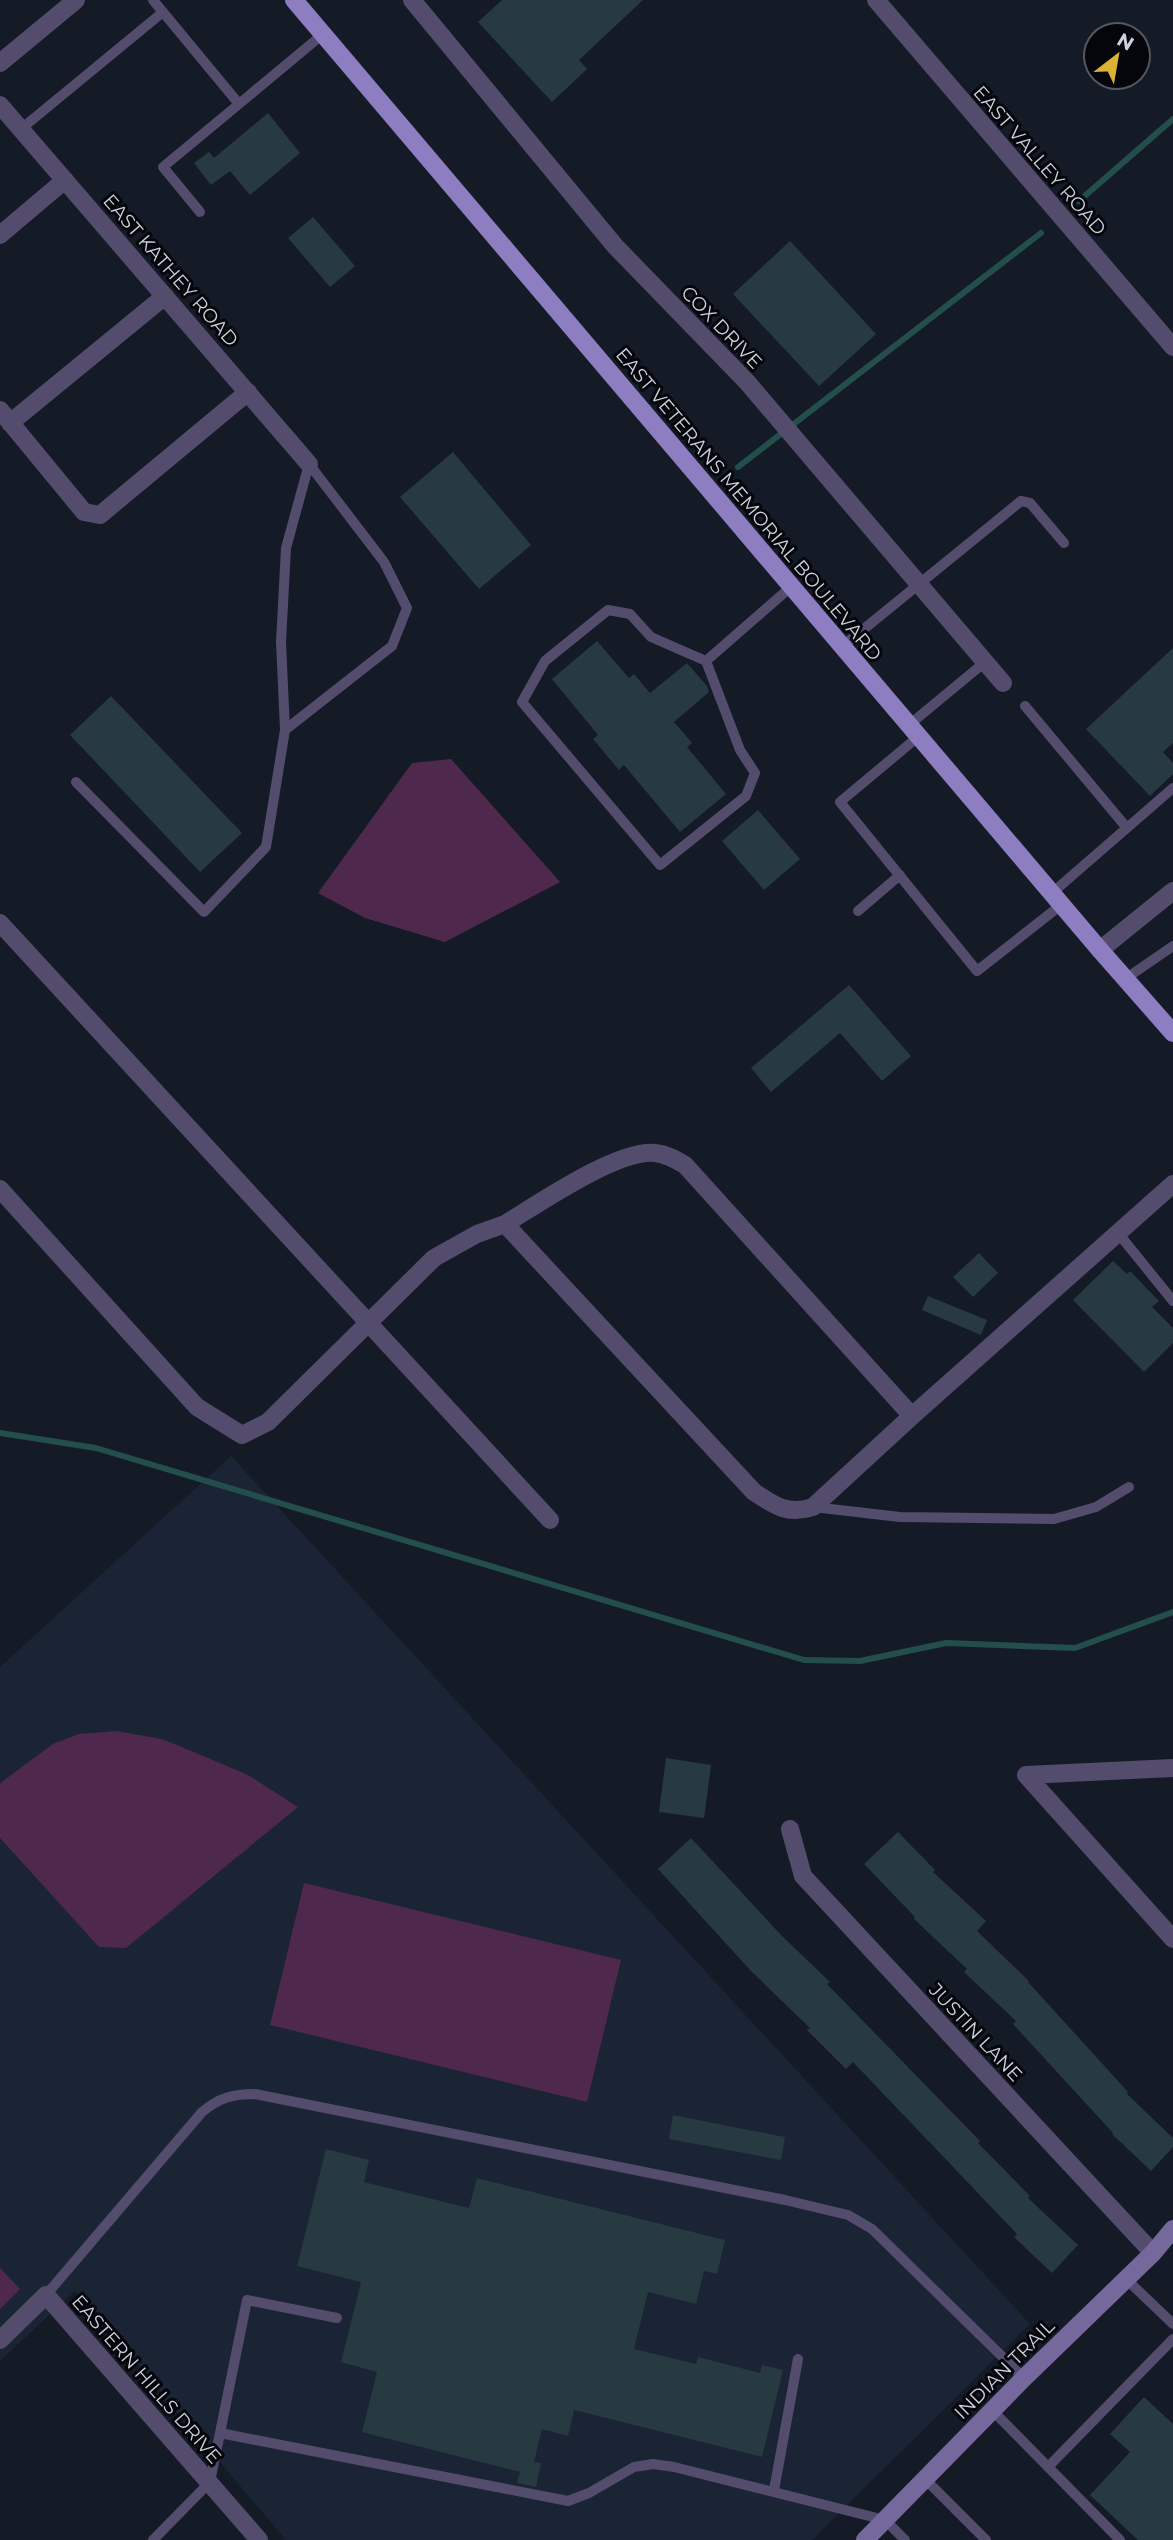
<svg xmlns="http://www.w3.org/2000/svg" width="1173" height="2540" font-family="Montserrat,sans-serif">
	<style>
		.built { fill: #1a2434 }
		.green { fill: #4e294d }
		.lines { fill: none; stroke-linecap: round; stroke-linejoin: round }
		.stream { stroke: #234e4c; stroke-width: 6 }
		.building { fill: #273941 }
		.lane { stroke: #544c6d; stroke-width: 10 }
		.street { stroke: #544c6d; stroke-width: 18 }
		.secondary { stroke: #74689c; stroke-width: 18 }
		.primary { stroke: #8d7dc1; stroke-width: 18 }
		.labels { text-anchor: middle; stroke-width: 6; stroke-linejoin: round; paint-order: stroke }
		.street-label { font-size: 19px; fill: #cdd2db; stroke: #04060b }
	</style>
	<rect width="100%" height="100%" fill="#141b27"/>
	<!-- built -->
	<path class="built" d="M 231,1456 L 1030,2324 L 812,2540 L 286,2540 L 75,2291 L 0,2361 L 0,1667 Z"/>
	<!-- green -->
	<path class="green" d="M 451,759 L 560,882 L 445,942 L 365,918 L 318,893 L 412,763 Z
		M 116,1731 L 162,1739 L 208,1758 L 248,1775 L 298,1807 L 126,1948 L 99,1947 L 0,1838 L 0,1784 L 3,1781 L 53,1744 L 79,1734 Z
		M 304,1883 L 621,1960 L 587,2102 L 270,2025 Z
		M 0,2268 L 20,2289 L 0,2309 Z"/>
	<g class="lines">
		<!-- stream -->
		<path class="stream" d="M 1079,201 L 1173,119
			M 738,467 L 1041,233
			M 0,1433 L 96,1448 L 804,1660 L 860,1661 L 946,1643 L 1075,1648 L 1173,1612"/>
	</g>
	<!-- building -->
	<path class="building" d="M 502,0 L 643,0 L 579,60 L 587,69 L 552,102 L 478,22 Z
		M 268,113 L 300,153 L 250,195 L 230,171 L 211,185 L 194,163 L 209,152 L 214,158 Z
		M 313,217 L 355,266 L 330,287 L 288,238 Z
		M 790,241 L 876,334 L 819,386 L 733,294 Z
		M 453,452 L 531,545 L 479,589 L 400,497 Z
		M 597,641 L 629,678 L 634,674 L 650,693 L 687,663 L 707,686 L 709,692 L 674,722 L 692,743 L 687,747 L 726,794 L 680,832 L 624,765 L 619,770 L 593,739 L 598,735 L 552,679 Z
		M 1173,648 L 1173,743 L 1163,752 L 1173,763 L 1173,774 L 1150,796 L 1086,729 Z
		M 111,696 L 242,833 L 200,872 L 70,735 Z
		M 758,810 L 800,859 L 764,890 L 722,841 Z
		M 849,985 L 911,1056 L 882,1081 L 840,1033 L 771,1092 L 751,1068 Z
		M 979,1253 L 998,1273 L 973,1297 L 953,1277 Z
		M 1113,1261 L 1127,1274 L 1130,1271 L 1159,1301 L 1152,1307 L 1173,1328 L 1173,1343 L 1144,1372 L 1073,1300 Z
		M 928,1296 L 987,1320 L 981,1335 L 922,1310 Z
		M 666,1758 L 711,1765 L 704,1818 L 659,1812 Z
		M 898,1832 L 935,1870 L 933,1872 L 986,1921 L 977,1931 L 1029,1981 L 1028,1982 L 1128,2092 L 1127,2094 L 1173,2138 L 1173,2147 L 1151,2171 L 1112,2134 L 1113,2133 L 1013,2024 L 1016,2021 L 964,1972 L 967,1969 L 914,1919 L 915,1917 L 864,1864 Z
		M 691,1838 L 782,1936 L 830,1982 L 827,1984 L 980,2141 L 978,2143 L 1030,2196 L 1028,2198 L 1078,2245 L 1052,2273 L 1014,2237 L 1017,2234 L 853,2062 L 846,2069 L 807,2030 L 810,2028 L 751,1971 L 658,1869 Z
		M 673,2115 L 785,2137 L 781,2160 L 669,2139 Z
		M 326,2149 L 369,2160 L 364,2182 L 469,2208 L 477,2178 L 725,2240 L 717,2274 L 704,2271 L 696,2304 L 648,2292 L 634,2349 L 696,2364 L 698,2357 L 760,2373 L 762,2365 L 783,2370 L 762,2457 L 574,2410 L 568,2436 L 542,2429 L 534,2462 L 541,2463 L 536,2487 L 517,2483 L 520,2472 L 362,2432 L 377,2372 L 341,2362 L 361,2282 L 297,2266 Z
		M 1144,2397 L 1173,2424 L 1173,2540 L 1138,2540 L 1090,2495 L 1130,2452 L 1110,2434 Z"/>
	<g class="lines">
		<!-- lane -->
		<path class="lane" d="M 153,0 L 239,104 L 323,34
			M 21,129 L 163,12
			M 200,212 L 163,167 L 239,104
			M 309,464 L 384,562 L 407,608 L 392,646 L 285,730 L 281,642 L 286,548 Z
			M 843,646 L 1021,501 L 1030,503 L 1064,543
			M 706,661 L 651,637 L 630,614 L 608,610 L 545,661 L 522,702 L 660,865 L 746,796 L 755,773 L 740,750 L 706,661 L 792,586
			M 1025,706 L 1127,828
			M 909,725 L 985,662
			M 919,736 L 840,802 L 977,971 L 1061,905
			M 76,782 L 204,912 L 266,847 L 285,730
			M 1052,893 L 1173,788
			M 858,911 L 900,875
			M 1125,979 L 1173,946
			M 1118,1233 L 1173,1301
			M 813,1507 L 900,1517 L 1054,1519 L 1096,1507 L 1129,1487
			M 1126,2279 L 1173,2324
			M 46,2295 L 202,2112 C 219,2098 232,2094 255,2094 L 785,2200 L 848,2215 L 872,2229 L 1024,2378
			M 992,2410 L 1120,2540
			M 220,2433 L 568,2501 L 589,2493 L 634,2467 L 653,2464 L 674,2467 L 885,2520 L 905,2540
			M 1048,2467 L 1173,2339
			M 925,2479 L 986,2540
			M 774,2490 L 798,2359
			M 153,2540 L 210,2482 L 247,2300 L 337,2318"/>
		<!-- street -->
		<path class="street" d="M 412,0 L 615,246 L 747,382 L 1003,683
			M 876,0 L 1173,347
			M 0,63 L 76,0
			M 0,105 L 309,464
			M 0,235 L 65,180
			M 0,410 L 84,512 L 100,515 L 248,392
			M 10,423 L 165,296
			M 0,923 L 550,1520
			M 1100,950 L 1173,891
			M 0,1189 L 197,1407 L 242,1435 L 268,1422 L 434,1258 L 477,1234 L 505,1224 L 754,1492 C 775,1506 787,1515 813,1507 L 912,1416 L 1173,1184
			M 505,1224 C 538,1204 618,1149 655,1153 C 666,1154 675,1159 685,1165 L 912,1416
			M 1173,1768 L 1026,1775 L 1173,1939
			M 790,1829 L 803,1876 L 1153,2253
			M 0,2340 L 46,2295 L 259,2540"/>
		<!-- secondary -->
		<path class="secondary" d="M 865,2540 L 1024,2378 L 1153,2253 L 1173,2229"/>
		<!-- primary -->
		<path class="primary" d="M 294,0 L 1100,950 L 1173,1033"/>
	</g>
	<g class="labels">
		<!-- street labels -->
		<g class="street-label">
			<text transform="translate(1040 160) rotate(49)" y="7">EAST VALLEY ROAD</text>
			<text transform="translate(171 270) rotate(49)" y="7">EAST KATHEY ROAD</text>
			<text transform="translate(722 327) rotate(46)" y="7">COX DRIVE</text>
			<text transform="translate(749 504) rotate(50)" y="7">EAST VETERANS MEMORIAL BOULEVARD</text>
			<text transform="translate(976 2032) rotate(47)" y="7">JUSTIN LANE</text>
			<text transform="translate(1004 2369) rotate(-45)" y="7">INDIAN TRAIL</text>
			<text transform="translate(147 2379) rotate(49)" y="7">EASTERN HILLS DRIVE</text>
		</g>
	</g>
	<!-- north arrow -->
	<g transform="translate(1117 56) rotate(31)"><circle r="33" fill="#04060b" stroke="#54585e" stroke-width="2"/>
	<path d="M0-5L12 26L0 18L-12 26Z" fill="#dbb233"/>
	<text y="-10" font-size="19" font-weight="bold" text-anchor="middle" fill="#cdd2db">N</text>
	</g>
</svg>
